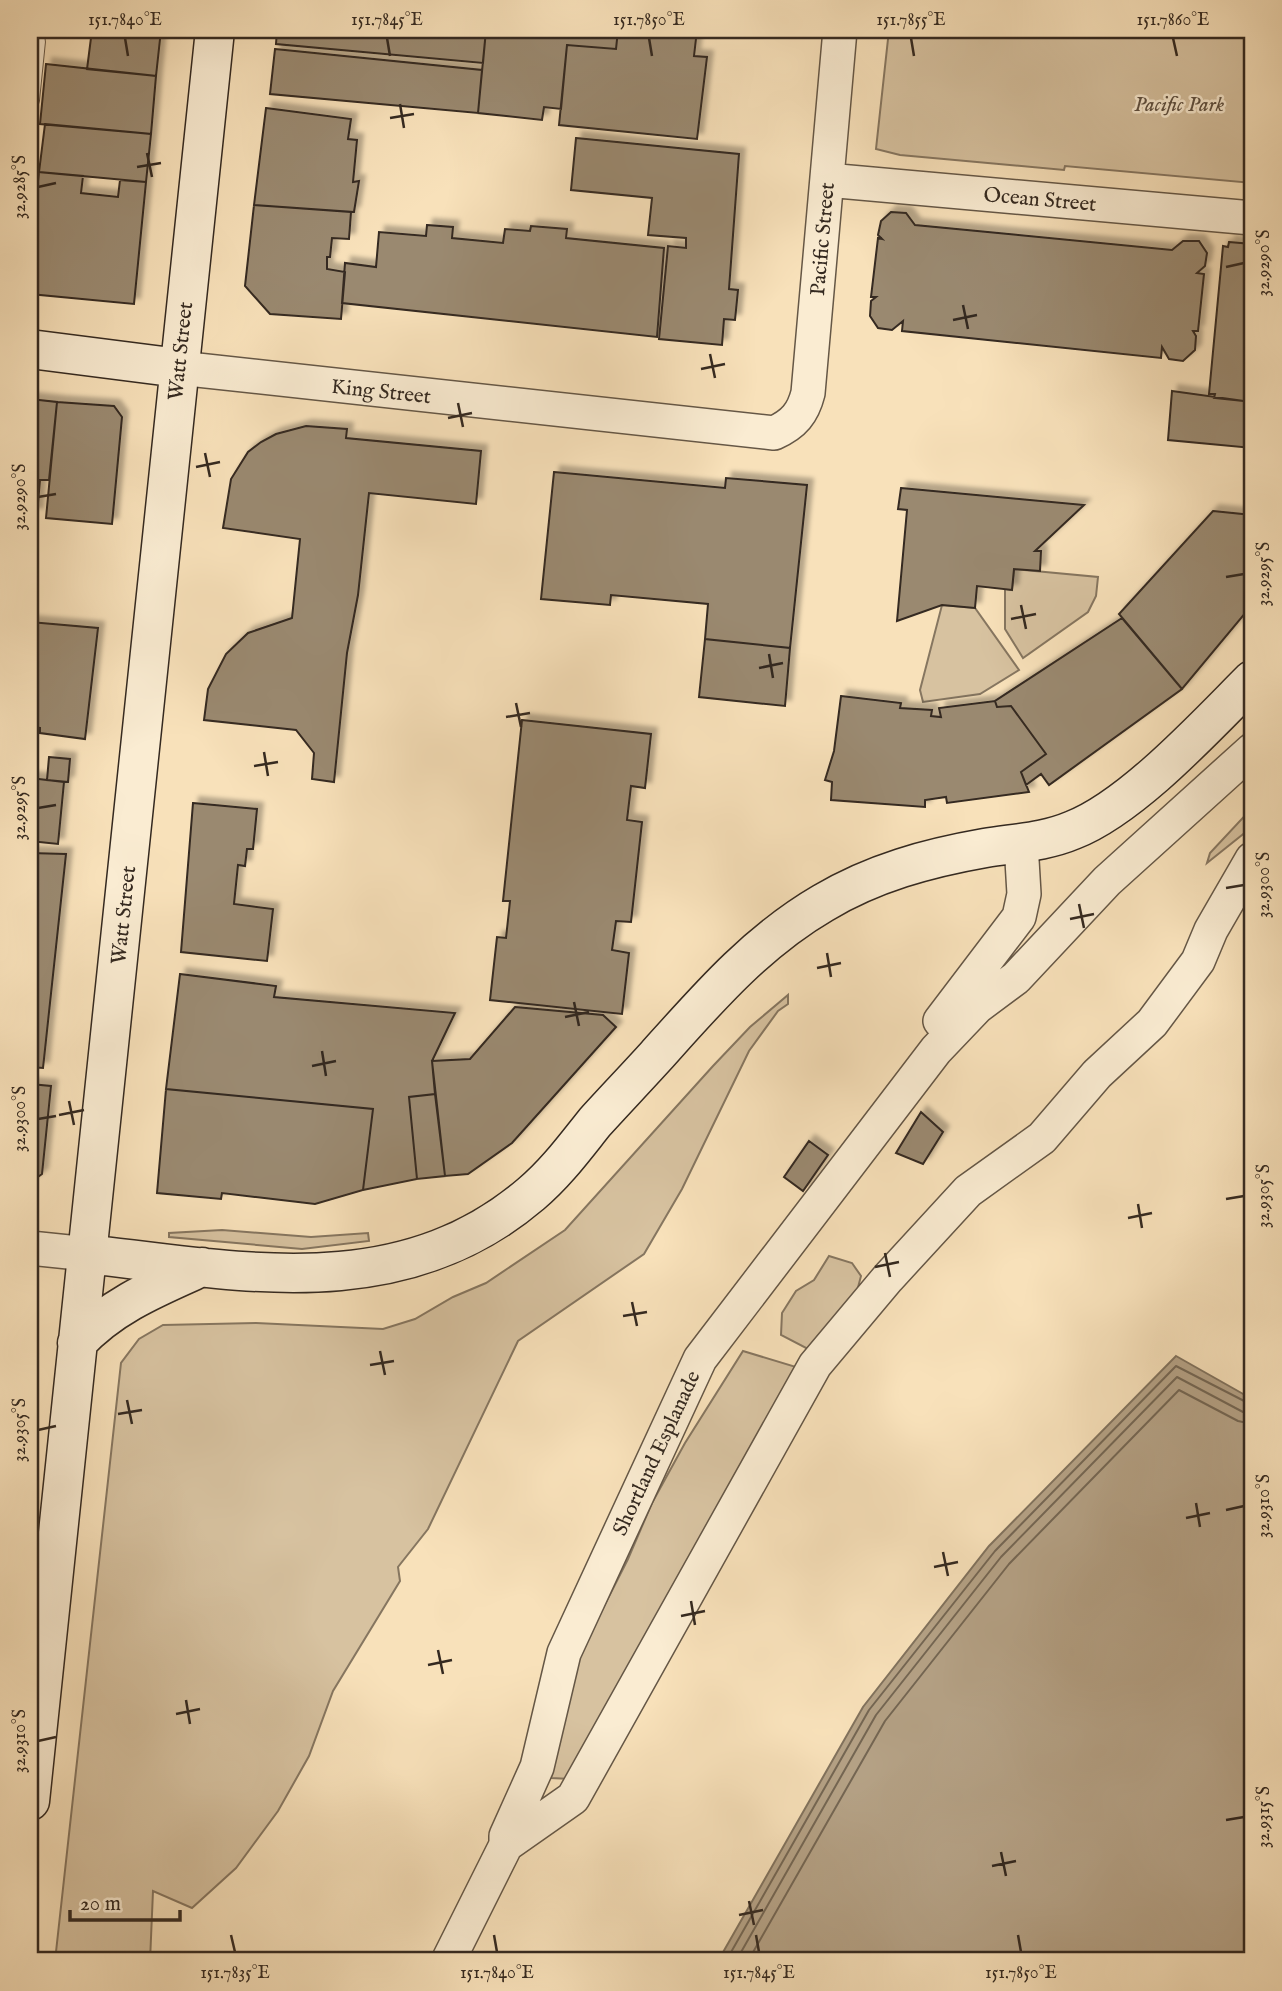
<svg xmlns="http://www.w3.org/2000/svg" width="1282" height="1991" font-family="'IM FELL English',serif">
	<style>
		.green { fill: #d7c2a0; stroke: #867660; stroke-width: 2 }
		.water { fill: #b5a286; stroke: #81725d; stroke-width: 2 }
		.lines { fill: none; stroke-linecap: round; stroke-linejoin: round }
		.shore { stroke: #746653; stroke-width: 2 }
		.building { fill: #9a8970; stroke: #342920; stroke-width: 2; filter: url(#shadow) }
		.lane-casing { stroke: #655746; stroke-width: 20 }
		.street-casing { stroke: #655746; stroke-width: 36 }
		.secondary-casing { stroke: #342920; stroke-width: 41 }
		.lane { stroke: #faecd2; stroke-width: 18 }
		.street { stroke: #faecd2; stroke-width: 33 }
		.secondary { stroke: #faecd2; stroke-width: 38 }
		.ticks { fill: none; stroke: #342920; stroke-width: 2.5 }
		.labels { text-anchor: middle; stroke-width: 5; stroke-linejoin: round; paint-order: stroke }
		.park-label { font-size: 21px; font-style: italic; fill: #5d4f40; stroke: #faecd2 }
		.street-label { font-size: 21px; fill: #342920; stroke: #faecd2 }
		.neatline { fill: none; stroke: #342920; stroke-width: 2.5 }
		.ticks-label { font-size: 18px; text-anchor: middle; fill: #342920 }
	</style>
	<defs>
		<filter id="shadow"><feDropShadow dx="6" dy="-6" stdDeviation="2" flood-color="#0004"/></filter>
	</defs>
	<rect width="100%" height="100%" fill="#f8e1ba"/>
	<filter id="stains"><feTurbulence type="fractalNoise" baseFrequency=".00286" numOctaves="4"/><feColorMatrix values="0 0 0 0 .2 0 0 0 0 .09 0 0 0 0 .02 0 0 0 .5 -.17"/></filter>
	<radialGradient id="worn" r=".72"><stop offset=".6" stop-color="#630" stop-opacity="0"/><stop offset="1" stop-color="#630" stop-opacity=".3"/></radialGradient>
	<!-- green -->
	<path class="green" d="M 889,30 L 1252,30 L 1252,183 L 1065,166 L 1064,170 L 900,155 L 876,149 Z
		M 1014,569 L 1098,577 L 1096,596 L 1088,612 L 1023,658 L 1005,629 L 1005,589 L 1012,590 Z
		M 942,605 L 975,608 L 1019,670 L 980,694 L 923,702 L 920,690 Z
		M 1252,808 L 1252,827 L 1207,863 L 1210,853 Z
		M 788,995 L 788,1004 L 778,1011 L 749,1051 L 682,1189 L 644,1254 L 518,1341 L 428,1529 L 398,1567 L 400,1581 L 333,1691 L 309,1756 L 278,1811 L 236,1868 L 192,1908 L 153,1891 L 150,1961 L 55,1961 L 121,1363 L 139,1339 L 163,1325 L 256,1323 L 383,1329 L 415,1319 L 453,1297 L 486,1283 L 565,1230 L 713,1066 L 750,1027 Z
		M 222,1230 L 311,1237 L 368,1233 L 369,1241 L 302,1249 L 169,1237 L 169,1233 Z
		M 829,1256 L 852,1263 L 861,1276 L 856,1295 L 808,1349 L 781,1335 L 782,1313 L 796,1291 L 814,1280 Z
		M 743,1351 L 806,1370 L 571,1779 L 551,1778 L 570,1673 L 628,1559 L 652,1503 L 685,1443 Z"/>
	<!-- water -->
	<path class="water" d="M 1176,1356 L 1252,1399 L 1252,1961 L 718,1961 L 863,1707 L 989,1546 Z"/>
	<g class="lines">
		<!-- shore -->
		<path class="shore" d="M 726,1961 L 869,1710 L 995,1551 L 1176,1366 L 1252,1405
			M 736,1961 L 876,1715 L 1001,1557 L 1177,1377 L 1243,1412 L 1252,1414
			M 748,1961 L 885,1721 L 1009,1564 L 1179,1390 L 1238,1421 L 1252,1424"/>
	</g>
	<!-- building -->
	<path class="building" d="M 92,30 L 161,30 L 156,76 L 87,69 Z
		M 277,30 L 486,30 L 483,63 L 276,44 Z
		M 486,30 L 618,30 L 616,49 L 567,45 L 561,109 L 544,107 L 542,120 L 478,113 Z
		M 618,30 L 697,30 L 694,56 L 707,57 L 697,139 L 559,125 L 567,45 L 616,49 Z
		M 275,49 L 482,70 L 478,113 L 270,94 Z
		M 46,64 L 156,76 L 151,134 L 40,124 Z
		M 266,108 L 351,119 L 348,139 L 357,140 L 353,182 L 359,181 L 354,212 L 254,205 Z
		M 45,124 L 151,134 L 146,182 L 39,172 Z
		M 576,138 L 739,154 L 729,289 L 738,290 L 735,320 L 724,319 L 722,345 L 659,339 L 668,246 L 686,248 L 686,238 L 648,235 L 652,198 L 571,190 Z
		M 39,172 L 83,176 L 81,193 L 118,197 L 120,180 L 146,182 L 134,304 L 30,294 L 30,255 Z
		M 254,205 L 351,212 L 349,239 L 332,238 L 330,257 L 327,257 L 327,269 L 345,272 L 341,319 L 270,314 L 245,286 Z
		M 891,212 L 906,213 L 915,225 L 1172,250 L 1183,241 L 1199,241 L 1207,253 L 1205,266 L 1197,273 L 1204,274 L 1198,331 L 1193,331 L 1196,336 L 1195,350 L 1183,361 L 1169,359 L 1162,347 L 1161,358 L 902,331 L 903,321 L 892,330 L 878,328 L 870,316 L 871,301 L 876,297 L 871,297 L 878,238 L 882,239 L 878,235 L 881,221 Z
		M 427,225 L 453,227 L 452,238 L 503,243 L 505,229 L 530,231 L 531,226 L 567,229 L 566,238 L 664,248 L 657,337 L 342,303 L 345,263 L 376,267 L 379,232 L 426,236 Z
		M 1229,242 L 1252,244 L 1252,402 L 1214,398 L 1215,394 L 1209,394 L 1223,246 L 1228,247 Z
		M 1172,391 L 1252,402 L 1252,448 L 1168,440 Z
		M 30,399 L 57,402 L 49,480 L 40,480 L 37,514 L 30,513 Z
		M 57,402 L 114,406 L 122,417 L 112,524 L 46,518 Z
		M 306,426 L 347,429 L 346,438 L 481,451 L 476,504 L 369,493 L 358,595 L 347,653 L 334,782 L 312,779 L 314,753 L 296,730 L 204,720 L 208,689 L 226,654 L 248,633 L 292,618 L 300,539 L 223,528 L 231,479 L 248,452 L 261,442 L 276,434 Z
		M 554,472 L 725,488 L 726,478 L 807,485 L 790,648 L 705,639 L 708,604 L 611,595 L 610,605 L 541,599 Z
		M 901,488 L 1084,505 L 1035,551 L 1041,551 L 1040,571 L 1014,569 L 1012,590 L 977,586 L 975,608 L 942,605 L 897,621 L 907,510 L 898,509 Z
		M 1213,511 L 1252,515 L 1252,605 L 1182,689 L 1119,614 Z
		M 1122,618 L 1182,689 L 1049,785 L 1041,774 L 1026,785 L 1021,772 L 1046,754 L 1011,706 L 997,707 L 995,701 Z
		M 30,622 L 98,628 L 85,739 L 40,733 L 40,728 L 30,727 Z
		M 705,639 L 790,648 L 785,706 L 699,697 Z
		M 841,696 L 901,703 L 900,708 L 932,710 L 931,716 L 941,717 L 939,708 L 995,701 L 997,707 L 1011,706 L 1046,754 L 1021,772 L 1029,792 L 947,803 L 946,797 L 925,800 L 925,807 L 831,800 L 832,782 L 825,780 L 834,751 Z
		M 522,720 L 651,734 L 645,788 L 631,786 L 627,820 L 642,822 L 631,922 L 616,921 L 612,950 L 629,953 L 622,1014 L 490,1000 L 497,937 L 506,938 L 510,901 L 503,901 Z
		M 49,757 L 70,759 L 68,782 L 47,780 Z
		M 30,778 L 64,782 L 58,844 L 30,841 Z
		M 193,803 L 257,809 L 253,849 L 247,849 L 245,866 L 238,865 L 234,904 L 273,909 L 267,961 L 181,952 Z
		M 30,853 L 66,854 L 43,1068 L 30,1067 Z
		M 180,974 L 276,986 L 274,997 L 455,1013 L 432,1061 L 435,1094 L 409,1097 L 417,1179 L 363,1190 L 373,1109 L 166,1089 Z
		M 515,1007 L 603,1015 L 616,1027 L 512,1143 L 468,1174 L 445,1176 L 432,1061 L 470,1059 Z
		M 30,1084 L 51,1086 L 42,1174 L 31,1182 Z
		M 166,1089 L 373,1109 L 363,1190 L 315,1204 L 222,1193 L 221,1199 L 157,1193 Z
		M 435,1094 L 445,1176 L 417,1179 L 409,1097 Z
		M 921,1112 L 943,1132 L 923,1164 L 896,1153 Z
		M 809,1141 L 828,1155 L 803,1191 L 784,1177 Z"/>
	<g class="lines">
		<defs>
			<path id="lane" d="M 30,100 L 36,41"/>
			<path id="street" d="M 827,180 L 1252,218
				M 179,368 L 774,433 C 794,424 803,413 808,393 L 840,30
				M 940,1021 L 1019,917 L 1024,894 L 1021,843
				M 30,1248 L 88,1254
				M 506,1845 L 573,1798 L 815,1365 L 888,1278 L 968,1191 L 1042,1138 L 1097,1074 L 1152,1023 L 1198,961 L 1211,930 L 1252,859
				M 448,1961 L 506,1845 L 506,1836 L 537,1767 L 564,1653 L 700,1359 L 936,1050 L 977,1007 L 1016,978 L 1107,881 L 1252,750"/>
			<path id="secondary" d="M 30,349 L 179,368
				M 88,1254 C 243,1272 401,1305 531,1194 C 556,1173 575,1147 595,1122 C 615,1100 636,1078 656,1056 C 707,999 756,942 823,903 C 873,873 928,858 985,848 C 1015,843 1045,842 1073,830 C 1132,807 1206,726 1252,680
				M 77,1343 C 111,1306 155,1288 202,1267
				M 30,1801 L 215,30"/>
		</defs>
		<!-- lane casing -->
		<use href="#lane" class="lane-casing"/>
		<!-- street casing -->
		<use href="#street" class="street-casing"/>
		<!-- secondary casing -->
		<use href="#secondary" class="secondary-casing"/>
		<!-- lane -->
		<use href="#lane" class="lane"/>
		<!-- street -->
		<use href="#street" class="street"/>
		<!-- secondary -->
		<use href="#secondary" class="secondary"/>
	</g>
	<!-- ticks -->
	<path class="ticks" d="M 125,38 L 128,56M 387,38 L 390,56M 649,38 L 652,56M 911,38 L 914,56M 1173,38 L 1177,56M 400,104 L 404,128M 390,118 L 414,114M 147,153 L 152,177M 137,167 L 161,163M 38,187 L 56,183M 1226,267 L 1244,263M 963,305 L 968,329M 953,320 L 977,315M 710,354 L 715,378M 701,369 L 725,364M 458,403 L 463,427M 448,418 L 472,413M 205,453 L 210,477M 196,467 L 220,462M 38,497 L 56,494M 1226,577 L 1244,574M 1021,605 L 1026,629M 1011,619 L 1036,614M 769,654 L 773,678M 759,668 L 783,663M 516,703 L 521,727M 506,717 L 530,713M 264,752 L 268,776M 254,766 L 278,762M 38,808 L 56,805M 1226,888 L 1244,885M 1079,904 L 1084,928M 1070,919 L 1094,914M 827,953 L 831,977M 817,968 L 841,963M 574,1002 L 579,1026M 565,1017 L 589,1012M 322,1051 L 326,1076M 312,1066 L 336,1061M 69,1101 L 74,1125M 59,1115 L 84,1110M 38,1119 L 56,1116M 1226,1199 L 1244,1196M 1138,1204 L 1142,1228M 1128,1218 L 1152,1213M 885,1253 L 890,1277M 875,1267 L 899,1262M 632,1302 L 637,1326M 623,1316 L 647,1312M 380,1351 L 385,1375M 370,1365 L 394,1361M 127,1400 L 132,1424M 118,1414 L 142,1410M 38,1430 L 56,1426M 1196,1503 L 1200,1527M 1226,1510 L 1244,1506M 1186,1518 L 1210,1513M 943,1552 L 948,1576M 934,1567 L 958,1562M 691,1601 L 695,1625M 681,1616 L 705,1611M 438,1650 L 443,1674M 428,1665 L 452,1660M 186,1700 L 190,1724M 176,1714 L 200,1709M 38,1741 L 56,1737M 1226,1820 L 1244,1817M 1001,1852 L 1006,1876M 992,1866 L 1016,1861M 749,1901 L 754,1925M 739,1915 L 763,1910M 231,1935 L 235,1952M 494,1935 L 497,1952M 756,1935 L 759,1952M 1018,1935 L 1021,1952"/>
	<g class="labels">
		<!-- park labels -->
		<g class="park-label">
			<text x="1179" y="111">Pacific Park</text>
		</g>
		<!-- street labels -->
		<g class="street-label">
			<text transform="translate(1040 199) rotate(5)" y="7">Ocean Street</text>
			<text transform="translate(822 239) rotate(-85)" y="7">Pacific Street</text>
			<text transform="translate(180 351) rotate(-84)" y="7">Watt Street</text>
			<text transform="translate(381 391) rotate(6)" y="7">King Street</text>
			<text transform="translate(123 915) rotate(-84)" y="7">Watt Street</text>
			<text transform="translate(656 1453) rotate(-65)" y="7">Shortland Esplanade</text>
		</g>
	</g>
	<!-- margin -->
	<rect width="1282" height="1991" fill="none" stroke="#f8e1ba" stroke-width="77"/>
	<!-- scale -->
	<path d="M70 1910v10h110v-10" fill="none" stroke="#342920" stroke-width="3.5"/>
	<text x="80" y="1910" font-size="21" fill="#342920" stroke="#faecd2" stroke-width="5" paint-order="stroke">20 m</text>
	<rect x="38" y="38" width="1206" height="1914" class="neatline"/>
	<g class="ticks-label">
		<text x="125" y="25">151.7840°E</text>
		<text x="387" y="25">151.7845°E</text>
		<text x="649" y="25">151.7850°E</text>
		<text x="911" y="25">151.7855°E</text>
		<text x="1173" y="25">151.7860°E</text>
		<text transform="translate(19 187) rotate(-90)" y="6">32.9285°S</text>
		<text transform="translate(1263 263) rotate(-90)" y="6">32.9290°S</text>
		<text transform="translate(19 497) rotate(-90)" y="6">32.9290°S</text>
		<text transform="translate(1263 574) rotate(-90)" y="6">32.9295°S</text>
		<text transform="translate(19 808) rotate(-90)" y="6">32.9295°S</text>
		<text transform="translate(1263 885) rotate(-90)" y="6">32.9300°S</text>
		<text transform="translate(19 1119) rotate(-90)" y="6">32.9300°S</text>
		<text transform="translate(1263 1196) rotate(-90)" y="6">32.9305°S</text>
		<text transform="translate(19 1430) rotate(-90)" y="6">32.9305°S</text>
		<text transform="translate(1263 1506) rotate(-90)" y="6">32.9310°S</text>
		<text transform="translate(19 1741) rotate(-90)" y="6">32.9310°S</text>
		<text transform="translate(1263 1817) rotate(-90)" y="6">32.9315°S</text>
		<text x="235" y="1978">151.7835°E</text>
		<text x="497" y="1978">151.7840°E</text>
		<text x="759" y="1978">151.7845°E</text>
		<text x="1021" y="1978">151.7850°E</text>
	</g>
	<rect width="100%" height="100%" filter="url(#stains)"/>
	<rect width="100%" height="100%" fill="url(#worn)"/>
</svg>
